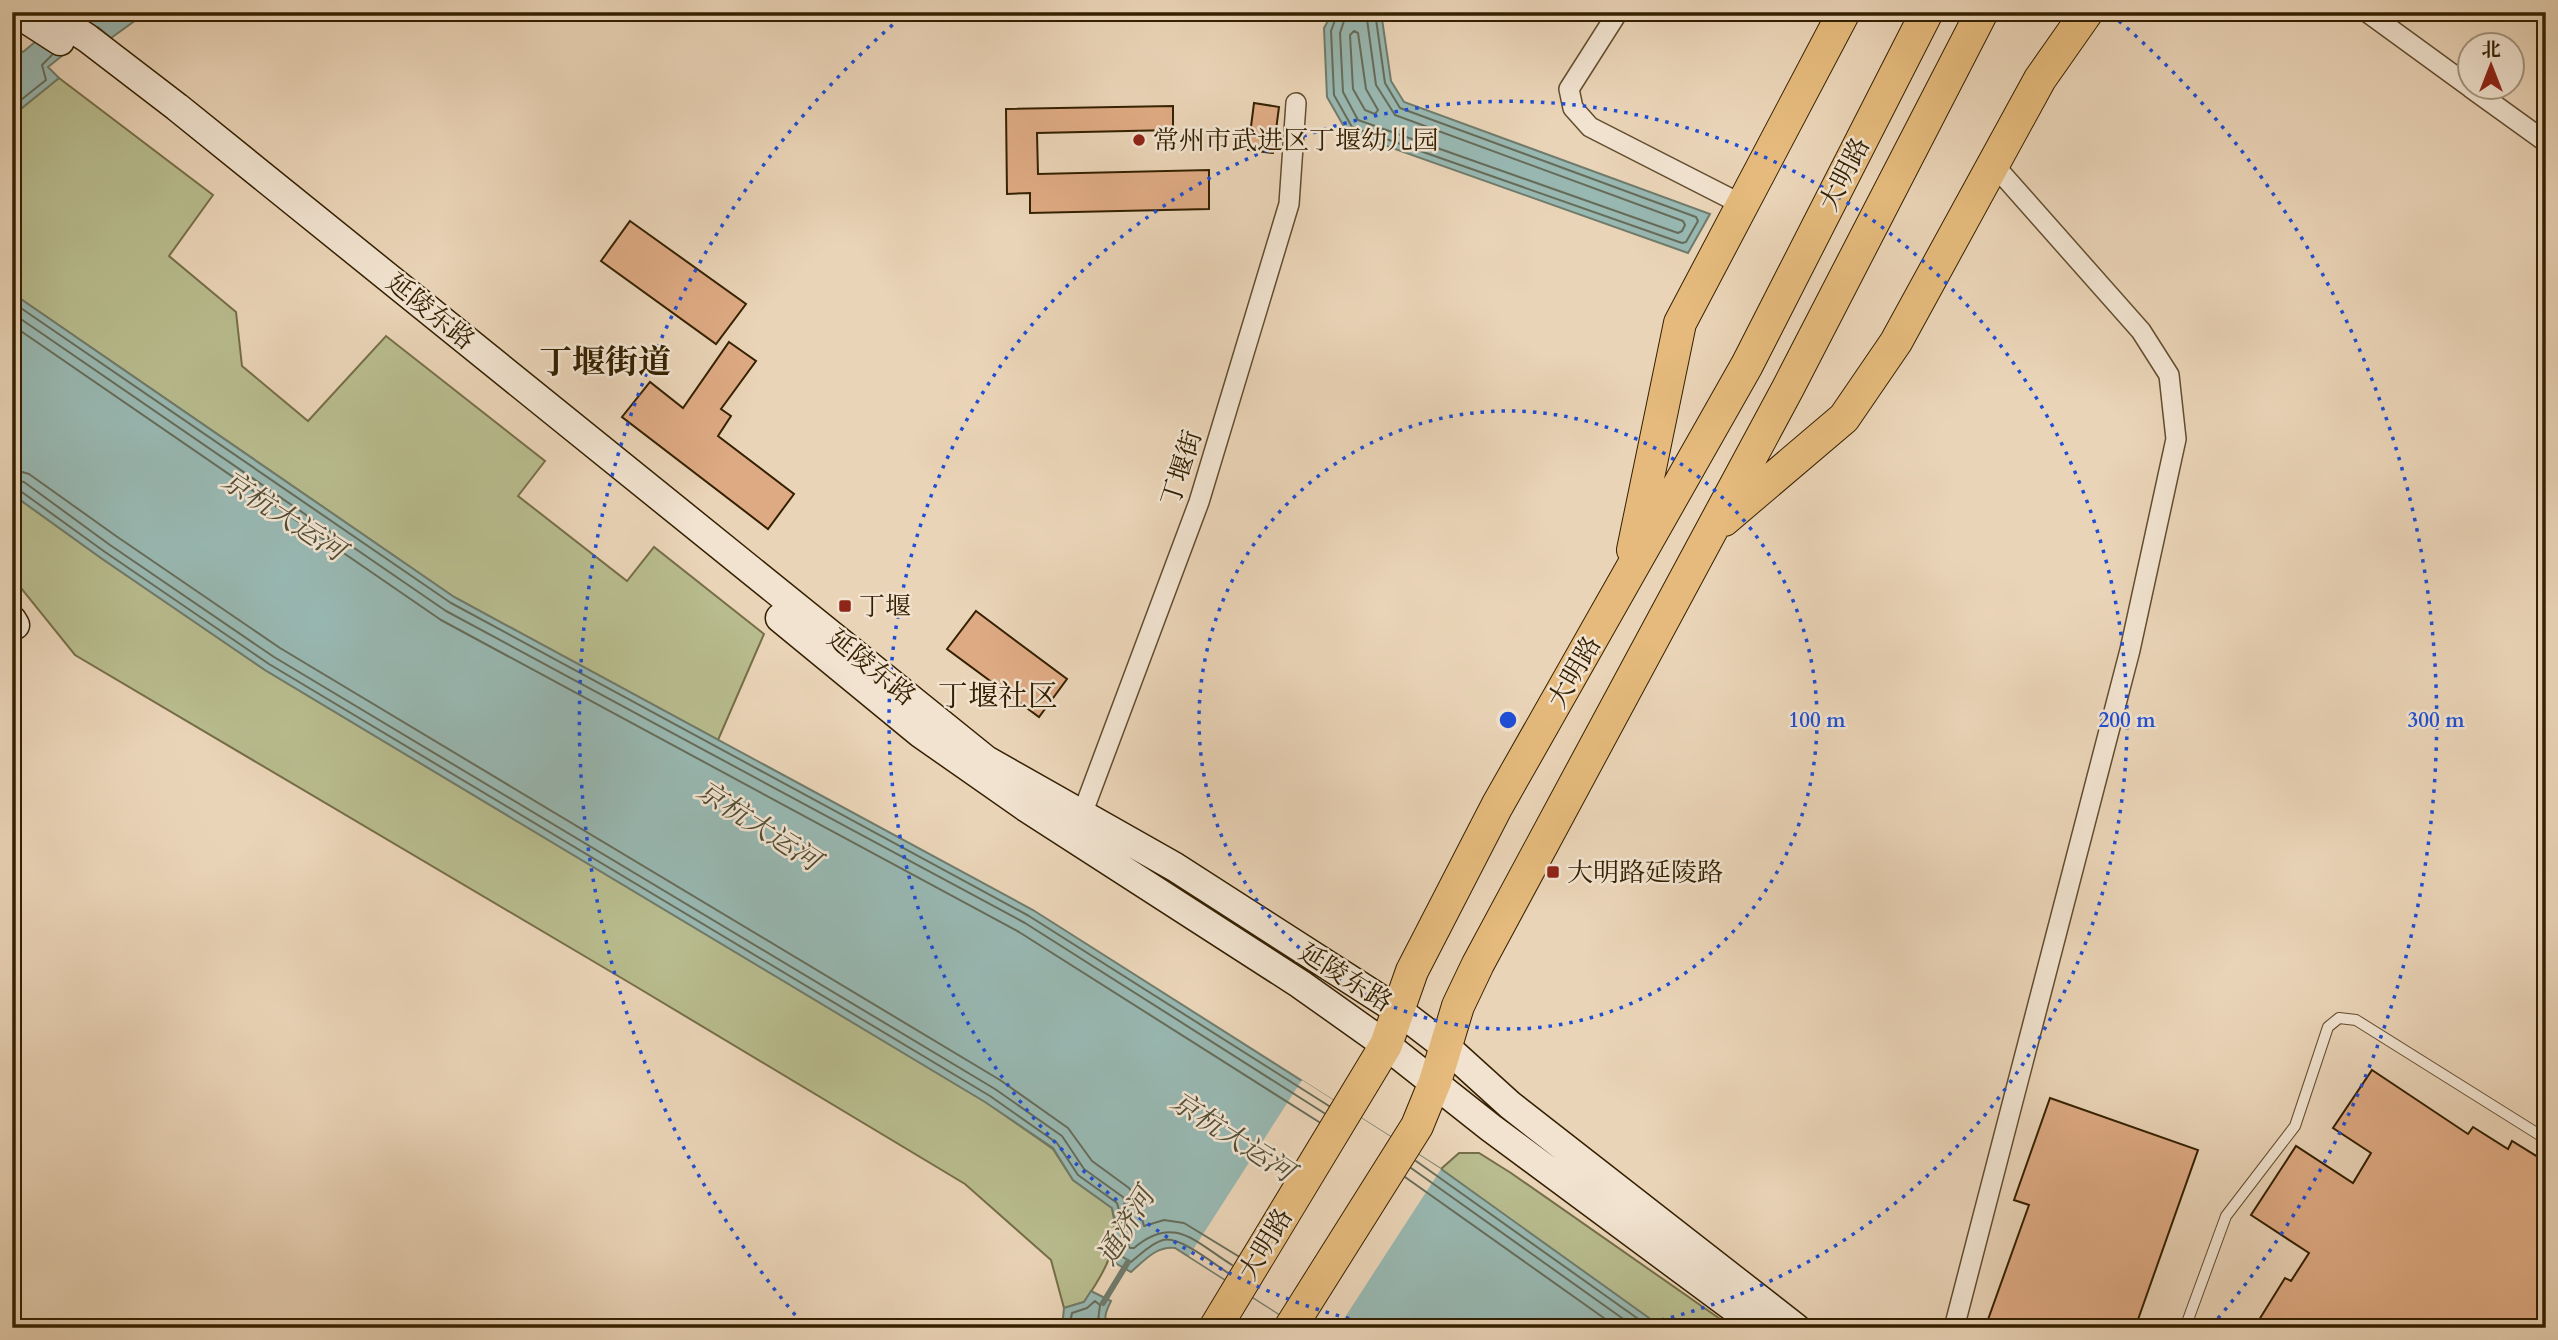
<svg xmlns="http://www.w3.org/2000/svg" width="2558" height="1340" font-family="Cardo,'Noto Serif SC',serif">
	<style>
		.green { fill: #b8bc8e; stroke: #766e47; stroke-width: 2 }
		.water { fill: #98b8b2; stroke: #707b6b; stroke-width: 2 }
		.pier { fill: #ead4b7 }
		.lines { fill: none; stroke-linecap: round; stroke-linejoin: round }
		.shore { stroke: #666c59; stroke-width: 2 }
		.stream { stroke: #707b6b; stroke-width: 6 }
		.building { fill: #deaa83; stroke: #342000; stroke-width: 2 }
		.lane-casing { stroke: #624d2e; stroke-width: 12 }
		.street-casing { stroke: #624d2e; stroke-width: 22 }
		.secondary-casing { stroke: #342000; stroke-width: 31 }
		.primary-casing { stroke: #342000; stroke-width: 34 }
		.lane { stroke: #f1e3d0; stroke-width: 10 }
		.street { stroke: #f1e3d0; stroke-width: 19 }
		.secondary { stroke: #f1e3d0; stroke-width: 28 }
		.primary { stroke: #e5ba7c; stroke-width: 32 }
		.ring { fill: none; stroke: #1d4ed8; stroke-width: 3.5; stroke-dasharray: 3.5 7 }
		.poi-dot { fill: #8f2418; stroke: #f1e3d0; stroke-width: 2.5 }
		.labels { text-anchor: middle; stroke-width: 5; stroke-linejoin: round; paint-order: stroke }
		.poi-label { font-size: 26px; fill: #342000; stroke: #f1e3d0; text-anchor: start }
		.street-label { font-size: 26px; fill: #342000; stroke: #f1e3d0 }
		.water-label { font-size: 28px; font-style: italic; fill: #524e35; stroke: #f1e3d0 }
		.quarter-label { font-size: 30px; fill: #342000; stroke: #f1e3d0 }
		.district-label { font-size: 33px; font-weight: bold; fill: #342000; stroke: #f1e3d0 }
		.centre { fill: #1d4ed8; stroke: #f1e3d0; stroke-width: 3.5 }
		.ring-label { font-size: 21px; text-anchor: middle; font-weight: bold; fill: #1d4ed8; stroke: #f1e3d0; stroke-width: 5; stroke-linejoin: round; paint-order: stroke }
	</style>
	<rect width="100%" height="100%" fill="#ead4b7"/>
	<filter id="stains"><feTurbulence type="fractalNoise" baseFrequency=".00286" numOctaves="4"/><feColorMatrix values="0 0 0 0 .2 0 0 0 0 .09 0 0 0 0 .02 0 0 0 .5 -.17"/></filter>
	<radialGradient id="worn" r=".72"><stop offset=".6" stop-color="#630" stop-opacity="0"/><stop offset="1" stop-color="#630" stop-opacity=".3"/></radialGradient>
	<!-- green -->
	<path class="green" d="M 59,78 L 213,195 L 169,256 L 236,312 L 242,366 L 308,421 L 386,336 L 545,461 L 518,496 L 627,581 L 654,547 L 764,634 L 718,740 L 454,597 L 12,293 L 12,116 Z
		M 12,494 L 101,558 L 265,670 L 986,1102 L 1053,1149 L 1073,1180 L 1112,1208 C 1121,1245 1105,1272 1084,1302 L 1064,1308 L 1051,1260 L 965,1184 L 635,986 L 75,655 L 12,577 Z
		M 1459,1153 L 1479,1153 L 1511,1173 L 1733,1328 L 1659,1328 L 1441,1169 Z"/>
	<!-- water -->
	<path class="water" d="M 71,12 L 147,12 L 111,38 L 98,27 L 48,67 L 59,78 L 12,116 L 12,44 L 23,52 Z
		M 1333,12 L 1381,12 L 1391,81 L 1404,102 L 1710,214 L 1688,253 L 1347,132 L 1327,97 L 1324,28 Z
		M 12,293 L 454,597 L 1033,910 L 1441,1169 L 1663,1328 L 1301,1328 L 1175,1248 C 1156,1246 1145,1260 1131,1272 L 1110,1260 L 1116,1225 L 1112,1208 L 1073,1180 L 1053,1148 L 985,1102 L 265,670 L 101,558 L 12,494 Z
		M 1091,1291 L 1111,1301 C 1106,1311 1103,1317 1108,1328 L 1062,1328 L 1064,1308 L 1084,1302 Z"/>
	<!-- pier -->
	<path class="pier" d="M 1302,1080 L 1441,1169 L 1338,1328 L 1301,1328 L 1189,1256 Z"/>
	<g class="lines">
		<!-- shore -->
		<path class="shore" d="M 1338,12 L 1331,31 L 1334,95 L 1352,127 L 1682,243 L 1686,242 L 1698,221 L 1696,217 L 1400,108 L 1385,83 L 1375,12
			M 1347,12 L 1340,33 L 1343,92 L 1358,120 L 1678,233 L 1682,231 L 1685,225 L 1683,221 L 1395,115 L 1376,85 L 1366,12
			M 1354,31 L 1358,33 L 1366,89 L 1378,110 L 1375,114 L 1365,110 L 1353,89 L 1350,35 Z
			M 12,107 L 46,80 L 42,65 L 52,55
			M 12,302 L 451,603 L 1029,916 L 1329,1106
			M 12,313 L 446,611 L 1025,923 L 1324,1113
			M 12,325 L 441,620 L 1019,932 L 1319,1122
			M 12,469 L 29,474 L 116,536 L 280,648 L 1000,1080 L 1068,1128 L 1092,1161 L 1129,1188 L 1136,1198 L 1144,1226 L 1164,1220 L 1184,1223 L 1238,1256
			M 12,480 L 24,482 L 110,545 L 274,657 L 995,1089 L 1062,1136 L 1084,1169 L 1123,1197 L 1132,1223 L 1128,1245 L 1130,1248 L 1134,1248 C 1174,1214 1195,1242 1232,1265
			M 12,488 L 19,490 L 105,552 L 269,664 L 990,1096 L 1057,1143 L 1078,1175 L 1117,1203 L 1123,1225 L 1118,1254 L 1131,1262 C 1140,1255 1151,1243 1163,1240 C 1180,1236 1213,1263 1228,1273
			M 1416,1161 L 1651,1328
			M 1411,1168 L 1636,1328
			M 1405,1177 L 1618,1328
			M 1069,1328 L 1072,1313 L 1087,1308 L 1095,1301 L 1100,1305 L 1098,1321 L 1100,1328"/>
		<!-- stream -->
		<path class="stream" d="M 1103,1303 L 1128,1262"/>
	</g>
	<!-- building -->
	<path class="building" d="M 1254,103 L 1279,107 L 1273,153 L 1248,150 Z
		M 1173,106 L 1173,130 L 1037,133 L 1038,174 L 1209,170 L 1209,209 L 1030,213 L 1030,193 L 1007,194 L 1006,109 Z
		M 630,221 L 746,304 L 716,344 L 601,261 Z
		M 729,342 L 756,361 L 721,409 L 731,416 L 718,436 L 794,494 L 768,529 L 622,417 L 650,382 L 683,408 Z
		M 976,611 L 1067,679 L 1039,717 L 947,649 Z
		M 2372,1070 L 2468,1134 L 2473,1127 L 2508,1149 L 2512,1141 L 2546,1162 L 2546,1328 L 2254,1328 L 2285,1278 L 2291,1281 L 2309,1253 L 2251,1215 L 2296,1146 L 2353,1183 L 2371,1153 L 2333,1128 Z
		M 2050,1098 L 2198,1150 L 2135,1328 L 1985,1328 L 2029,1205 L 2014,1200 Z"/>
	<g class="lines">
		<defs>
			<path id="lane" d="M 2185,1328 L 2226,1216 L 2295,1126 L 2328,1027 L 2339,1018 L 2356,1020 L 2546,1139"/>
			<path id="street" d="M 1618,12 L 1569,89 L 1573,108 L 1590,127 L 1741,204
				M 2367,12 L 2470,87
				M 2471,88 L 2546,142
				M 1078,825 L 1199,502 L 1289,204 L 1296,103
				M 1954,1328 L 2130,650 L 2176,439 L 2169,375 L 2141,331 L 1994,165"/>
			<path id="secondary" d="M 15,12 L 60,41
				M 47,12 L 87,38 L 177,107 L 986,760 L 1175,867 L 1399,1011 L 1446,1047 L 1510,1105 L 1796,1328
				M 780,618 L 920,733 L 1027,808 L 1300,984 L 1386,1045 L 1491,1128 L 1761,1328
				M 12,620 L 15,625"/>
			<path id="primary" d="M 1724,520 L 1844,418 L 1896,342 L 2040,79 L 2087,12
				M 1633,550 L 1680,323 L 1844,12
				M 1215,1328 L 1386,1045 L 1412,971 L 1497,806 L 1747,365 L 1927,12
				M 1290,1328 L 1417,1126 L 1435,1082 L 1458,1006 L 1478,964 L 1788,388 L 1982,12"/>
		</defs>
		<!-- lane casing -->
		<use href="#lane" class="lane-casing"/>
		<!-- street casing -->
		<use href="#street" class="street-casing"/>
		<!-- secondary casing -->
		<use href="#secondary" class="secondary-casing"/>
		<!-- primary casing -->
		<use href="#primary" class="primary-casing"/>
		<!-- lane -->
		<use href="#lane" class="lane"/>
		<!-- street -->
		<use href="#street" class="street"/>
		<!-- secondary -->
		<use href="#secondary" class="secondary"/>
		<!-- primary -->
		<use href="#primary" class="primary"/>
	</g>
	<!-- distance rings -->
	<g class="ring">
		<circle cx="1508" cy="720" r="309"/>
		<path d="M1390 1328A619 619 0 1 1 1626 1328"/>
		<path d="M802 1323A928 928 0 0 1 905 14M2111 14A928 928 0 0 1 2214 1323"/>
	</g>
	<!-- markers -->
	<g class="poi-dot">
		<circle cx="1139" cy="140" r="7"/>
		<rect x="838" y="599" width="14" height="14" rx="3.5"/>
		<rect x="1546" y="865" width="14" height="14" rx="3.5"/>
	</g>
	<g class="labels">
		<!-- poi labels -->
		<g class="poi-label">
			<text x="1153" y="149">常州市武进区丁堰幼儿园</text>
			<text x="859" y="615">丁堰</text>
			<text x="1567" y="881">大明路延陵路</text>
		</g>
		<!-- street labels -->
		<g class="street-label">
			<text transform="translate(1844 174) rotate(-63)" y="9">大明路</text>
			<text transform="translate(431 311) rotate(39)" y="9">延陵东路</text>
			<text transform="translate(1181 468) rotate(-72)" y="9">丁堰街</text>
			<text transform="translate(872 667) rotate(39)" y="9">延陵东路</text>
			<text transform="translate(1574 672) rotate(-60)" y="9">大明路</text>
			<text transform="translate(1346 977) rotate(32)" y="9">延陵东路</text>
			<text transform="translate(1265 1244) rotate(-59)" y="9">大明路</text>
		</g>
		<!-- water labels -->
		<g class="water-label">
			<text transform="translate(284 515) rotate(33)" y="10">京杭大运河</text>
			<text transform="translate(759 825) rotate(33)" y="10">京杭大运河</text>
			<text transform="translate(1233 1136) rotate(33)" y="10">京杭大运河</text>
			<text transform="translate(1125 1226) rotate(-59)" y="10">通济河</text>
		</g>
		<!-- quarter labels -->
		<g class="quarter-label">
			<text x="998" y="706">丁堰社区</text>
		</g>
		<!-- district labels -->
		<g class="district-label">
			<text x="605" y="373">丁堰街道</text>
		</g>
	</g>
	<circle cx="1508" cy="720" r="10" class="centre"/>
	<g class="ring-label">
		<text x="1817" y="727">100 m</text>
		<text x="2127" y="727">200 m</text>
		<text x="2436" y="727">300 m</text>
	</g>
	<!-- margin -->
	<rect width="2558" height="1340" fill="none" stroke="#ead4b7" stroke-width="42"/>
	<rect x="14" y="14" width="2530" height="1312" fill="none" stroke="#342000" stroke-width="3.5"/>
	<rect x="21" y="21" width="2516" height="1298" fill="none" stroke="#342000" stroke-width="2"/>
	<!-- north arrow -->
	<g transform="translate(2491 66)"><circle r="33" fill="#f1e3d0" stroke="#a5957d" stroke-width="2"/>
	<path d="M0-5L12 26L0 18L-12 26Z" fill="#8f2418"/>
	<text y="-10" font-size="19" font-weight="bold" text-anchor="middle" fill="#342000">北</text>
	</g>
	<rect width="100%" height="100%" filter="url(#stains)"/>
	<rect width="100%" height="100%" fill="url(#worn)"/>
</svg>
